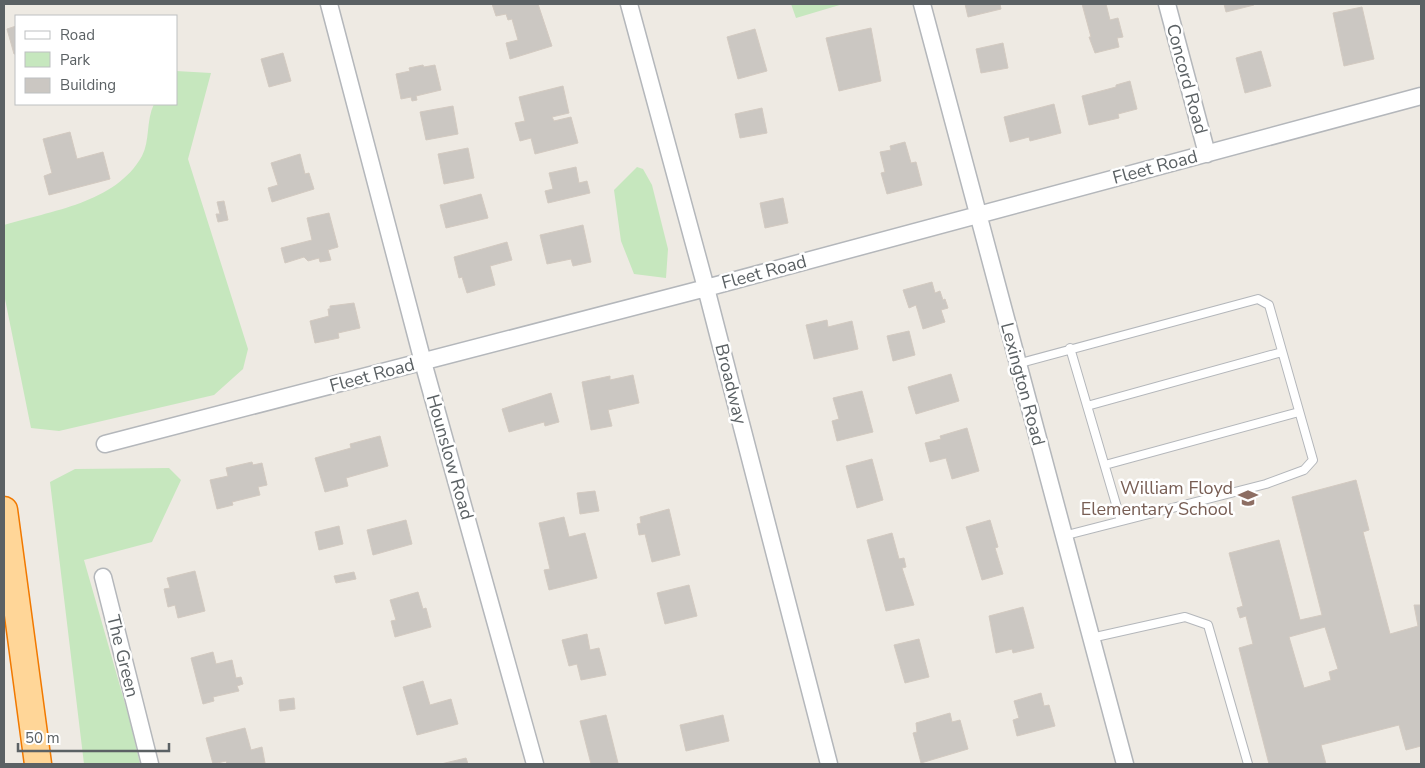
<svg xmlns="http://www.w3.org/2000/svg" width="1425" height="768" font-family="'Nunito Sans',sans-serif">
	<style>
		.green { fill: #c6e7be }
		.building { fill: #cbc7c2; stroke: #d3cac1; fill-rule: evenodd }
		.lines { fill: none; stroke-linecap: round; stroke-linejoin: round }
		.service-casing { stroke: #b4b7bb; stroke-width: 10 }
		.minor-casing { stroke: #b4b7bb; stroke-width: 19 }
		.trunk-casing { stroke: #f17900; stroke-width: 29 }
		.service { stroke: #fff; stroke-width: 8 }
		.minor { stroke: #fff; stroke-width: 16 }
		.trunk { stroke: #ffd698; stroke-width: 26 }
		.labels { text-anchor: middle; stroke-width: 5; stroke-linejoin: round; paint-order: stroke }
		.street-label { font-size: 18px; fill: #5b6164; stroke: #fff }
		.education-label { font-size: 18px; fill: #785e54; stroke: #fff; text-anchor: end }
	</style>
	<rect width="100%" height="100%" fill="#eeeae3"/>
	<!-- green -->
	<path class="green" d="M 791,4 L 843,4 L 796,18 Z
		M 176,71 L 211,73 L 188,159 L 248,349 L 243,369 L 214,395 L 59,431 L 31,428 L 4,294 L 4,225 C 50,211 116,203 142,156 C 150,141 146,120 154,104 L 176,104 Z
		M 637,167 L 643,169 L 652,185 L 668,249 L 666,278 L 634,274 L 621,241 L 614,190 Z
		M 169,468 L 181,480 L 152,542 L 84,560 L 130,721 L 140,764 L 84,764 L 50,482 L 75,469 Z"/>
	<!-- building -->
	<path class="building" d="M 492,4 L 538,4 L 552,46 L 510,59 L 506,43 L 518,40 L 512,19 L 508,20 L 506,14 L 496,16 Z
		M 965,4 L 1000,4 L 1001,9 L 968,17 Z
		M 1082,4 L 1106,4 L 1110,20 L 1118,18 L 1123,37 L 1117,38 L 1119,47 L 1095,53 L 1089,37 L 1091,37 Z
		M 1224,4 L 1254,4 L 1254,5 L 1226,12 Z
		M 1362,7 L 1374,59 L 1344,66 L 1333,13 Z
		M 16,26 L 16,54 L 14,54 L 7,29 Z
		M 871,28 L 881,81 L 839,91 L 826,38 Z
		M 755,29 L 767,71 L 738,79 L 727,37 Z
		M 1003,43 L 1008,68 L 981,73 L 976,49 Z
		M 1261,51 L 1271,86 L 1245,93 L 1236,58 Z
		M 283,53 L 291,81 L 269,87 L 261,59 Z
		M 423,65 L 424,67 L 435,65 L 441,90 L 416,96 L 417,100 L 412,101 L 411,97 L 401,99 L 396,74 L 410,71 L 409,68 Z
		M 1130,81 L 1137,109 L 1118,114 L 1119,118 L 1089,125 L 1082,96 L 1116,87 L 1116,85 Z
		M 563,86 L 569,113 L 552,117 L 554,121 L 571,117 L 578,143 L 535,154 L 531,138 L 520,141 L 515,123 L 525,121 L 519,97 Z
		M 1054,104 L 1061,133 L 1030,141 L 1029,137 L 1010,142 L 1004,117 Z
		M 453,106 L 458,134 L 426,140 L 420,112 Z
		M 762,108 L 767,133 L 740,138 L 735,114 Z
		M 70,132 L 77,159 L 103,152 L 110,179 L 49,195 L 44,176 L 52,173 L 43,139 Z
		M 905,142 L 911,163 L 916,162 L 922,185 L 887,194 L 881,173 L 885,172 L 880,152 L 891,150 L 890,146 Z
		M 468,148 L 474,178 L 444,184 L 438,154 Z
		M 300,154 L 305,174 L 309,173 L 314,189 L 272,202 L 268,188 L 278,185 L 271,163 Z
		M 576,167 L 579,183 L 587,181 L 590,193 L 548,203 L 545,191 L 553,189 L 549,173 Z
		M 481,194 L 488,218 L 446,228 L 440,205 Z
		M 783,198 L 788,223 L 765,228 L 760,203 Z
		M 224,201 L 228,220 L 218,222 L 216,214 L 220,214 L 217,202 Z
		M 329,213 L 338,247 L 328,250 L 331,260 L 320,262 L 319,258 L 308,261 L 304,257 L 285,263 L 281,248 L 312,240 L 307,218 Z
		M 583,225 L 591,262 L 573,266 L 571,259 L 547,264 L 540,235 Z
		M 507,242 L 512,260 L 490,266 L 495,285 L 467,293 L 462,277 L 459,278 L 454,257 Z
		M 932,282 L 935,293 L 940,291 L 943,300 L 945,299 L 948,308 L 941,310 L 945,322 L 923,329 L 916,305 L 909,308 L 903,290 Z
		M 354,303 L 360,328 L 338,333 L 339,338 L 315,343 L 310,321 L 329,316 L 328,309 L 330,309 L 330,306 Z
		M 827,320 L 828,327 L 852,321 L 858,349 L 814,359 L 806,325 Z
		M 909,331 L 915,355 L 893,361 L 887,336 Z
		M 951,374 L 959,401 L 916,414 L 908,387 Z
		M 633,375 L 639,403 L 608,410 L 612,426 L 591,430 L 582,382 L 610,376 L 610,380 Z
		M 862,391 L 873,432 L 837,441 L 832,421 L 839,419 L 833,398 Z
		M 551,393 L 559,422 L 545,426 L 544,422 L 509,432 L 502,409 Z
		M 967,428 L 979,471 L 952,479 L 946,458 L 930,462 L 925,443 L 941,439 L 940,436 Z
		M 380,436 L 388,466 L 346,478 L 348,486 L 325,492 L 315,458 L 351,448 L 350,444 Z
		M 872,459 L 883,500 L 857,508 L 846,466 Z
		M 252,462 L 253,465 L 262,463 L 267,485 L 258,487 L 260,495 L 232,502 L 233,505 L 217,509 L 210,480 L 228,476 L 226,468 Z
		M 1356,480 L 1369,530 L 1363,532 L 1390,634 L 1418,626 L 1414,605 L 1421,605 L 1421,746 L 1406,750 L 1399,725 L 1321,745 L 1326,764 L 1269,764 L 1239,648 L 1253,644 L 1246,616 L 1240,618 L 1237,608 L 1243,606 L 1229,553 L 1279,540 L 1300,620 L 1322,615 L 1292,497 ZM 1325,627 L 1338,669 L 1329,672 L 1331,680 L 1304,688 L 1289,637 Z
		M 595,491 L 599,511 L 580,514 L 577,493 Z
		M 669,509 L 680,555 L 652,562 L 645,534 L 639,535 L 637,524 L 641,523 L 640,517 Z
		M 564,517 L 569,537 L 585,533 L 597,578 L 549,590 L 544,570 L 550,569 L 539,523 Z
		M 406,520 L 412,544 L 373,555 L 367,530 Z
		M 990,520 L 998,547 L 995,548 L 1003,574 L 982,580 L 966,527 Z
		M 339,526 L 343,544 L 319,550 L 315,532 Z
		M 892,533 L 899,559 L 904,558 L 906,567 L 902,568 L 914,605 L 886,611 L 867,540 Z
		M 195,571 L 205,611 L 178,618 L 175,605 L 168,607 L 164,589 L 170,588 L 167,578 Z
		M 354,572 L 356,579 L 336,583 L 334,576 Z
		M 689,585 L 697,616 L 665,624 L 657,593 Z
		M 418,592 L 423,609 L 426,608 L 431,627 L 395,637 L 391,621 L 396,620 L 390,600 Z
		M 1023,607 L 1034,648 L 1013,653 L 1012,649 L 996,653 L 989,616 Z
		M 587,634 L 590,650 L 599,648 L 606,675 L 581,680 L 577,664 L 569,666 L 562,640 Z
		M 919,639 L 929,677 L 905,683 L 894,645 Z
		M 213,652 L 216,664 L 232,660 L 236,678 L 241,677 L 243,684 L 237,686 L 239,691 L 213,697 L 214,701 L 203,704 L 191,658 Z
		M 423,681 L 430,705 L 451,699 L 458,724 L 417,735 L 403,687 Z
		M 1041,693 L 1044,706 L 1049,705 L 1055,726 L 1017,736 L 1013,720 L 1019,718 L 1014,701 Z
		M 294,698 L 295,709 L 280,711 L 279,700 Z
		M 950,713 L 952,722 L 960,720 L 968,749 L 921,763 L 913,733 L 917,732 L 916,723 Z
		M 606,715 L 618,763 L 591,764 L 580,721 Z
		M 723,715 L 729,741 L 686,751 L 680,725 Z
		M 245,728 L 251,750 L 262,747 L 265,763 L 227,764 L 226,761 L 213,764 L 206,738 Z
		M 466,758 L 468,764 L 441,764 Z"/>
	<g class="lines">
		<defs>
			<path id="service" d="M 1070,348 L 1121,521
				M 1017,364 L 1258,299 L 1269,305 L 1313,460 L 1304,470 L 1266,484 L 1063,536
				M 1087,406 L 1282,352
				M 1105,465 L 1299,412
				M 1091,638 L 1185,617 L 1208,625 L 1248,764"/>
			<path id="minor" d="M 329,4 L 423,362 L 535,764
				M 629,4 L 706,288 L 829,764
				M 922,4 L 1125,764
				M 1167,4 L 1207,154
				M 105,444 L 706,288 L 1421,96
				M 103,577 L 150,764"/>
			<path id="trunk" d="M 4,510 L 38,764"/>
		</defs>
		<!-- service casing -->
		<use href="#service" class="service-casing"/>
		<!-- minor casing -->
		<use href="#minor" class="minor-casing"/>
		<!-- trunk casing -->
		<use href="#trunk" class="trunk-casing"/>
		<!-- service -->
		<use href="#service" class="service"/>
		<!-- minor -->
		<use href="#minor" class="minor"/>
		<!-- trunk -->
		<use href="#trunk" class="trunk"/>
	</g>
	<!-- icons -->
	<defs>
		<symbol id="school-bare" viewBox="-9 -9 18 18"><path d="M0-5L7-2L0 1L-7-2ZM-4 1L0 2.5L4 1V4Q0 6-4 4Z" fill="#8d6e63" stroke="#fff" stroke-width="2.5" paint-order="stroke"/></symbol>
	</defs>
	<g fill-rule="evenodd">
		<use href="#school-bare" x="1234" y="484" width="28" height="28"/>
	</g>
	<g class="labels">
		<!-- street labels -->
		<g class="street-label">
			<text transform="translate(1187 79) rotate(75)" y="6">Concord Road</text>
			<text transform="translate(1155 167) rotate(-15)" y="6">Fleet Road</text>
			<text transform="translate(764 272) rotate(-15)" y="6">Fleet Road</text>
			<text transform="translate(372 375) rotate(-15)" y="6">Fleet Road</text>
			<text transform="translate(731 384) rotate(76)" y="6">Broadway</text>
			<text transform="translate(1023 384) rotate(75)" y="6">Lexington Road</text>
			<text transform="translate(450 457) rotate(74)" y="6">Hounslow Road</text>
			<text transform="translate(123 656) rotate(76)" y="6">The Green</text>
		</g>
		<!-- education labels -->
		<g class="education-label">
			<text x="1233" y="494">William Floyd<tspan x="1233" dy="21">Elementary School</tspan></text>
		</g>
	</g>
	<!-- border -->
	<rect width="1425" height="768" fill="none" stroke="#5b6164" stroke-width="10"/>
	<!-- legend -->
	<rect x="15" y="15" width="162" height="90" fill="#ffffff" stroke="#bdc0c1"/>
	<rect x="25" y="31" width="25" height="8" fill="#ffffff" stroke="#bdc0c1"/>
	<text x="60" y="40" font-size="15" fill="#5b6164">Road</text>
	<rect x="25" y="52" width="25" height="15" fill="#c6e7be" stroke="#bdc0c1"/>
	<text x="60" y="65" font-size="15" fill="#5b6164">Park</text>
	<rect x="25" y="78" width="25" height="15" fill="#cbc7c2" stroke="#bdc0c1"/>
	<text x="60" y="90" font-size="15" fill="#5b6164">Building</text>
	<!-- scale -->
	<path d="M18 743v8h151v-8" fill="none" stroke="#5b6164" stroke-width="2.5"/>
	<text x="25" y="743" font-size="15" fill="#5b6164" stroke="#ffffff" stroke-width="4" paint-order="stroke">50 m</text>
</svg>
